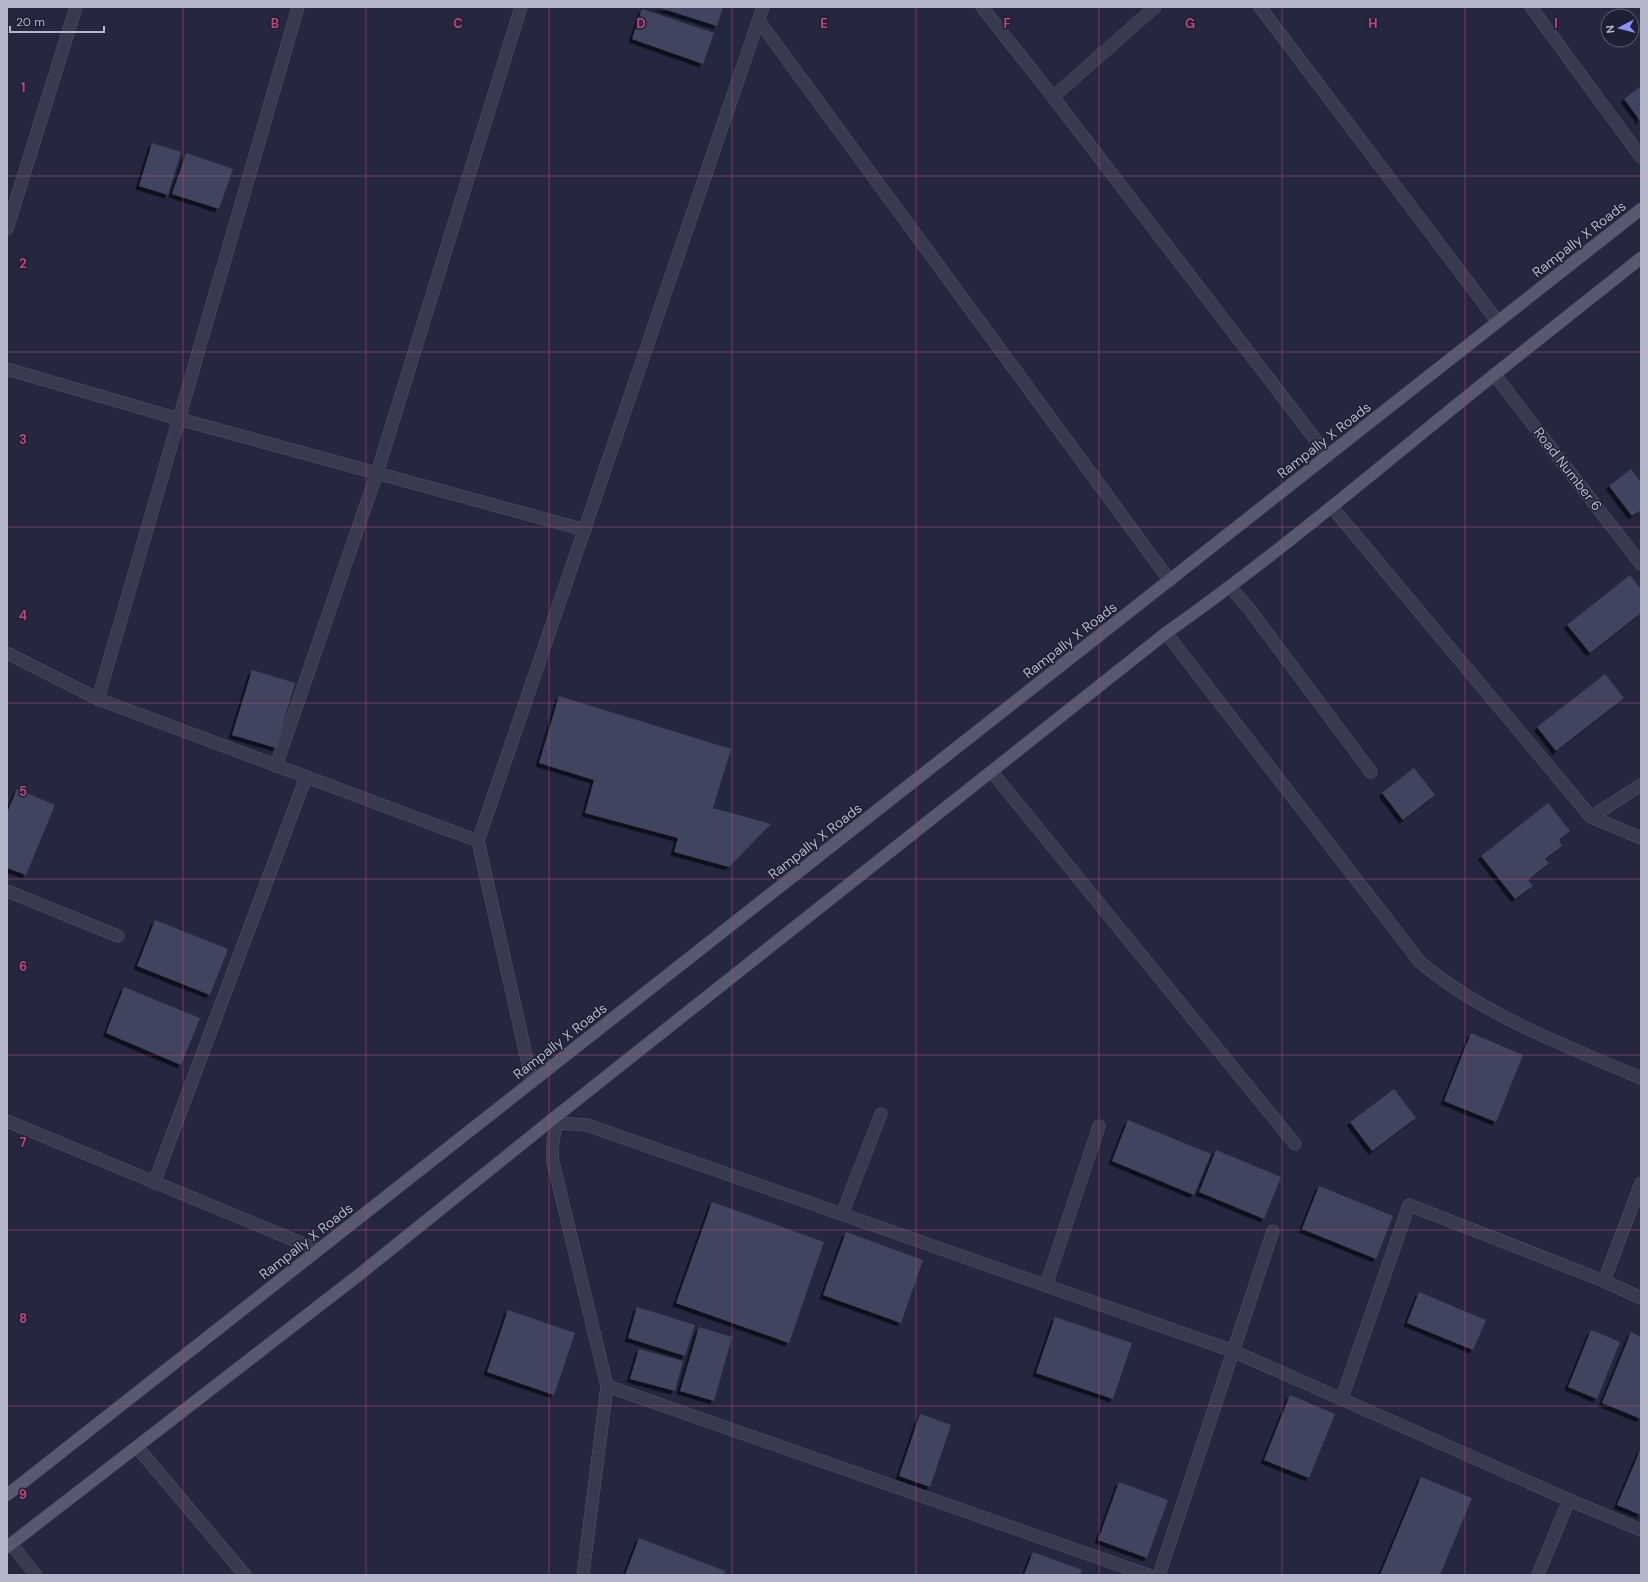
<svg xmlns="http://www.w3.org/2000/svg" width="1648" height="1582" font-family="'DM Sans',sans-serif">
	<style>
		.building { fill: #40445f; filter: url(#shadow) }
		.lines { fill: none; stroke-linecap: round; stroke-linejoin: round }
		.minor-casing { stroke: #535569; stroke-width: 13 }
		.major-casing { stroke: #414358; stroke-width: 13 }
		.minor { stroke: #383a4f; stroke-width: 12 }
		.major { stroke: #56596f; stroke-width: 12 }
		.grid { fill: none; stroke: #be477c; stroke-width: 1; stroke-opacity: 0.55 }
		.labels { text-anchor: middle; stroke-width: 3; stroke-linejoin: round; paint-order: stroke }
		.street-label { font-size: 14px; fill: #b4b6c9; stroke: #1d1f34 }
		.grid-label { font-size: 13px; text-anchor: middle; font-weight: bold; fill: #be477c; stroke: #1d1f34; stroke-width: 3; stroke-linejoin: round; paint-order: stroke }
	</style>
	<defs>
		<filter id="shadow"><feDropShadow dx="-3.5" dy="3.5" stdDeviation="0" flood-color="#0009"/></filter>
	</defs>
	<rect width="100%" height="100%" fill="#24273f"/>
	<!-- building -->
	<path class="building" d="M 657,7 L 723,7 L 717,26 Z
		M 642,9 L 714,33 L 703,64 L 632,39 Z
		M 1641,86 L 1641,122 L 1624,99 Z
		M 152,143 L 181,152 L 168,195 L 139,186 Z
		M 186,153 L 233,169 L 219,209 L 172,194 Z
		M 1631,469 L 1639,480 L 1641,478 L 1641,510 L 1632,516 L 1609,486 Z
		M 1630,575 L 1641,589 L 1641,613 L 1590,653 L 1567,625 Z
		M 252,670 L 295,683 L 276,748 L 232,735 Z
		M 1605,674 L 1624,698 L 1556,751 L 1537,727 Z
		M 559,696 L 731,749 L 713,808 L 771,824 L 729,867 L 674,852 L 678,838 L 585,813 L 594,780 L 539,763 Z
		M 1414,768 L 1435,795 L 1403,820 L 1382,793 Z
		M 17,789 L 55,805 L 26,875 L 7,868 L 7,813 Z
		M 1548,803 L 1570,831 L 1559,840 L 1562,846 L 1545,859 L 1549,863 L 1528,880 L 1533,886 L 1515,899 L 1481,856 Z
		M 155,920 L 228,949 L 210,995 L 137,966 Z
		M 124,987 L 200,1018 L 181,1065 L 106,1033 Z
		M 1471,1033 L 1523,1055 L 1496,1122 L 1444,1101 Z
		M 1394,1089 L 1416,1118 L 1372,1151 L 1350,1122 Z
		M 1128,1120 L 1211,1154 L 1194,1195 L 1112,1161 Z
		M 1216,1150 L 1281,1177 L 1264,1219 L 1199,1192 Z
		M 1319,1186 L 1393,1216 L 1376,1259 L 1302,1229 Z
		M 712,1202 L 824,1242 L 789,1343 L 676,1303 Z
		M 846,1232 L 923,1260 L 901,1323 L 823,1295 Z
		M 1419,1292 L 1486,1320 L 1473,1350 L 1407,1323 Z
		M 637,1307 L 695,1325 L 685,1356 L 628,1338 Z
		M 508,1310 L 575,1333 L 554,1395 L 487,1372 Z
		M 1055,1317 L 1132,1343 L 1113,1399 L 1036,1373 Z
		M 699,1327 L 732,1337 L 714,1401 L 680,1391 Z
		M 1591,1330 L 1620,1342 L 1597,1399 L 1568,1387 Z
		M 1631,1332 L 1641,1337 L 1641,1419 L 1602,1403 Z
		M 639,1349 L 683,1361 L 675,1391 L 630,1379 Z
		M 1290,1395 L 1335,1414 L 1309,1478 L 1264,1460 Z
		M 920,1414 L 951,1425 L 930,1487 L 899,1476 Z
		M 1641,1448 L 1641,1515 L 1617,1505 Z
		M 1421,1477 L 1472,1498 L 1440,1575 L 1380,1575 Z
		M 1119,1482 L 1168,1500 L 1147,1558 L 1098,1540 Z
		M 639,1538 L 725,1571 L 724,1575 L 625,1575 Z
		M 1033,1552 L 1082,1570 L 1080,1575 L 1024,1575 Z"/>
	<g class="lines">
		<defs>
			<path id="minor" d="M 982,7 L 1053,97 L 1328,456
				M 1260,7 L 1498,322
				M 1531,7 L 1641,157
				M 759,21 L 1170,581
				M 1053,97 L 1155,7
				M 7,229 L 76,7
				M 7,369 L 179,419 L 585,530
				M 1494,374 L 1641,564
				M 1332,507 L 1591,817 L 1641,838
				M 1230,587 L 1250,610 L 1371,772
				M 1166,633 L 1420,962 C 1484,1016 1565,1045 1641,1078
				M 7,653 L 98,699 L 478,841
				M 98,699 L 298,7
				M 276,766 L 377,473 L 521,7
				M 992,772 L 1295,1144
				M 1591,817 L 1641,785
				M 7,891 L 118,936
				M 532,1082 L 478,841 L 763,7
				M 7,1121 L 318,1250
				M 154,1183 L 306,777
				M 842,1214 L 881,1114
				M 1604,1281 L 1641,1183
				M 1046,1285 L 1099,1126
				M 607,1386 L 1148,1575
				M 1342,1398 L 1409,1205 L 1604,1281 L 1641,1298
				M 137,1447 L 245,1575
				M 11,1544 L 36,1575
				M 583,1575 L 607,1386 L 553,1162 C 551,1148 553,1137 557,1123 L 587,1125 L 1233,1351 L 1569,1500 L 1641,1530
				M 1159,1575 L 1273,1231
				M 1538,1575 L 1569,1500"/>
			<path id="major" d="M 7,1495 L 1641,209
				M 7,1547 L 360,1274 L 554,1118 L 1166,633 C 1264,564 1356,487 1448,412 C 1512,360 1577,309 1641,258"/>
		</defs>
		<!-- minor casing -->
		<use href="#minor" class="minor-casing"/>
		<!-- major casing -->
		<use href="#major" class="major-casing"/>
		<!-- minor -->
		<use href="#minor" class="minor"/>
		<!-- major -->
		<use href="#major" class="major"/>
	</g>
	<!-- grid -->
	<path class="grid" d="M 183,7 L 183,1575M 366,7 L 366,1575M 549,7 L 549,1575M 732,7 L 732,1575M 916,7 L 916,1575M 1099,7 L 1099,1575M 1282,7 L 1282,1575M 1465,7 L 1465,1575M 7,176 L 1641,176M 7,352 L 1641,352M 7,527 L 1641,527M 7,703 L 1641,703M 7,879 L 1641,879M 7,1055 L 1641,1055M 7,1230 L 1641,1230M 7,1406 L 1641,1406"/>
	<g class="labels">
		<!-- street labels -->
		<g class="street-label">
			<text transform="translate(1579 239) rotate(-38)" y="5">Rampally X Roads</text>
			<text transform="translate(1324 440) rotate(-38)" y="5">Rampally X Roads</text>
			<text transform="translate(1568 469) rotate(52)" y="5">Road Number 6</text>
			<text transform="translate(1070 640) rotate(-38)" y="5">Rampally X Roads</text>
			<text transform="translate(815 841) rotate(-38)" y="5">Rampally X Roads</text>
			<text transform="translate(560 1041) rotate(-38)" y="5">Rampally X Roads</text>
			<text transform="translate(306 1241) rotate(-38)" y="5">Rampally X Roads</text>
		</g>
	</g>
	<g class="grid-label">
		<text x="275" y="28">B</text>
		<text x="458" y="28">C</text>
		<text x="641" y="28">D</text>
		<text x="824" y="28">E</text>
		<text x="1007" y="28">F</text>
		<text x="1190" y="28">G</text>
		<text x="1373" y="28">H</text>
		<text x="1556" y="28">I</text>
		<text x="23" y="92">1</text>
		<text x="23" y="268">2</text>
		<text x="23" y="444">3</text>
		<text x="23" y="620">4</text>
		<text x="23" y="796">5</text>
		<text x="23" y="971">6</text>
		<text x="23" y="1147">7</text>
		<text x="23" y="1323">8</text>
		<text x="23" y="1499">9</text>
	</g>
	<!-- border -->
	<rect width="1648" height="1582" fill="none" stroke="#b4b6c9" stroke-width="16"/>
	<!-- north arrow -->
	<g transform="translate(1620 28) rotate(263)"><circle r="19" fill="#1d1f34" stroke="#595b70"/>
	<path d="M0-3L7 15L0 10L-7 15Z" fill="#8992f9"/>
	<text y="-6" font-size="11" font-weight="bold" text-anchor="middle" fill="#b4b6c9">N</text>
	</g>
	<!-- scale -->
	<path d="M10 26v6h94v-6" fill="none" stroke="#b4b6c9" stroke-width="2"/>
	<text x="16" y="26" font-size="12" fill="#b4b6c9" stroke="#1d1f34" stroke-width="3" paint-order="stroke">20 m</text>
</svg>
